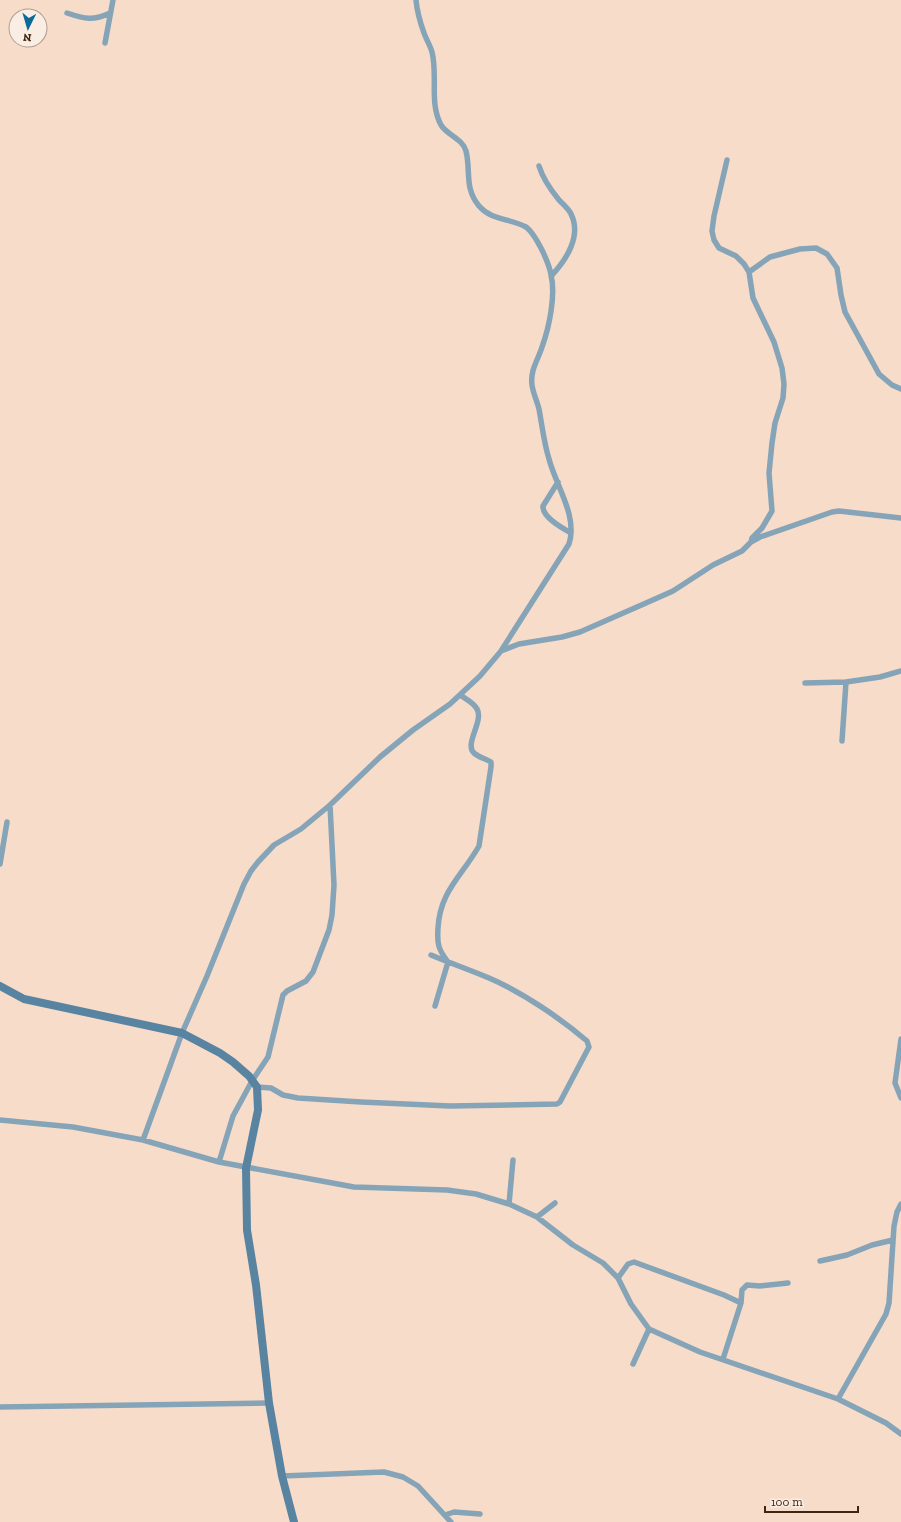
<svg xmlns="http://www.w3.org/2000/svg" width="901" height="1522" font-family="'Zilla Slab',serif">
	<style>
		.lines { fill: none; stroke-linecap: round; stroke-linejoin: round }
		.street { stroke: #86a4b8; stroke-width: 5.5 }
		.secondary { stroke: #5884a2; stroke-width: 8 }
	</style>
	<rect width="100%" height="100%" fill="#f7ddc9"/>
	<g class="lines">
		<!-- street -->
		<path class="street" d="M 416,0 C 417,11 420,22 424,33 C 426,39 430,45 432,52 C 438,76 429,103 441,125 C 447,135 463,139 466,151 C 471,171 464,188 479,206 C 492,221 510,218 526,227 C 533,232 539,244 543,252 C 546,259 550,267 551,275 C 556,295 549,328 542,347 C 538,360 530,370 532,385 C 533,393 537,401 539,409 C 542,425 544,443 549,459 C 556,486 578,516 569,544 L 501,651 L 480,676 L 450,704 L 413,730 L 380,757 L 330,805 L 301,829 L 274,845 L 258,862 L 251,871 L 244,884 L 207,976 L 182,1033 L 143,1140 L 219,1162 L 354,1187 L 447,1190 L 476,1194 L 509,1204 L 537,1217 L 573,1245 L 603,1263 L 618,1278 L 631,1304 L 649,1329 L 700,1352 L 838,1399 L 886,1423 L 901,1434
			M 67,13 C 85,19 93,21 110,13
			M 105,43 L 113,0
			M 727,160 L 714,216 L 712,231 L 714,240 L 719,248 L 736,256 L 744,264 L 749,272 L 753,298 L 774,342 L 782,368 L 784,384 L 783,398 L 775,423 L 772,443 L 769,473 L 772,511 L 762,528 L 752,538 L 751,542
			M 539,166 C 543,179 550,189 559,200 C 563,204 569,209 571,214 C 582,236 566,260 552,275
			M 749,272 L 770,257 L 800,249 L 816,248 L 827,254 L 837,268 L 841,295 L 845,312 L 879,374 L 892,385 L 901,389
			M 558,482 L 543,506 C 542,517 562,528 571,533
			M 501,651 L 519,644 L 562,637 L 580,632 L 646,603 L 673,591 L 713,565 L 742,551 L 751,542 L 760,537 L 832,512 L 839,511 L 901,518
			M 805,683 L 846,682
			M 842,741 L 846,682 L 880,677 L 901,671
			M 0,864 L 7,822
			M 435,1006 L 448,962 C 438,949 437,944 438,928 C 440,891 462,876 479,846 L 491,767 L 491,762 C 486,759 478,757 474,753 C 464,744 484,721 477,709 C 474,703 466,699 460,695
			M 901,1039 L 895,1083 L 901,1098
			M 257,1087 L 271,1088 L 283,1095 L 298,1098 L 361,1102 L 450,1106 L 557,1104 L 560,1102 L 589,1047 L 587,1041 C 560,1018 522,992 489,978 C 470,970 450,963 431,955
			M 0,1120 L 73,1127 L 143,1140
			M 219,1162 L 233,1116 L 252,1081 L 268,1057 L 283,995 L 287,991 L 306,981 L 313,972 L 329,930 L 332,915 L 334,885 L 330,805
			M 509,1204 L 513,1160
			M 537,1217 L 555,1203
			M 820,1261 L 847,1255 L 872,1245 L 893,1240
			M 618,1278 L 628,1264 L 634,1262 L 724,1295 L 741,1303
			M 723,1359 L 741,1303 L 742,1290 L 747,1285 L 760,1286 L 788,1283
			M 633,1364 L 649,1329
			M 838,1399 L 886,1314 L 889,1303 L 894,1226 L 897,1212 L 901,1204
			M 0,1407 L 269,1403
			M 282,1476 L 384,1472 L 403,1477 L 418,1486 L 451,1522
			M 445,1515 L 454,1512 L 480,1514"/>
		<!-- secondary -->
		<path class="secondary" d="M 0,986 L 24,999 L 182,1033 L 220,1053 L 233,1062 L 249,1076 L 257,1087 L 258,1110 L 246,1168 L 247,1230 L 256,1285 L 269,1403 L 282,1476 L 294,1522"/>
	</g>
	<!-- north arrow -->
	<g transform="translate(28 28) rotate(185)"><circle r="19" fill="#faede3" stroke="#af9d8f"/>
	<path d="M0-3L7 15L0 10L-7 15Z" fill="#0c6a99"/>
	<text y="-6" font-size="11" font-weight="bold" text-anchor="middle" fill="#3f2612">N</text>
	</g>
	<!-- scale -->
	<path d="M765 1506v6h93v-6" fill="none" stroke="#3f2612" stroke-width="2"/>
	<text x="771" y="1506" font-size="12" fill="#3f2612" stroke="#faede3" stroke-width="3" paint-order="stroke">100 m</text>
</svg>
